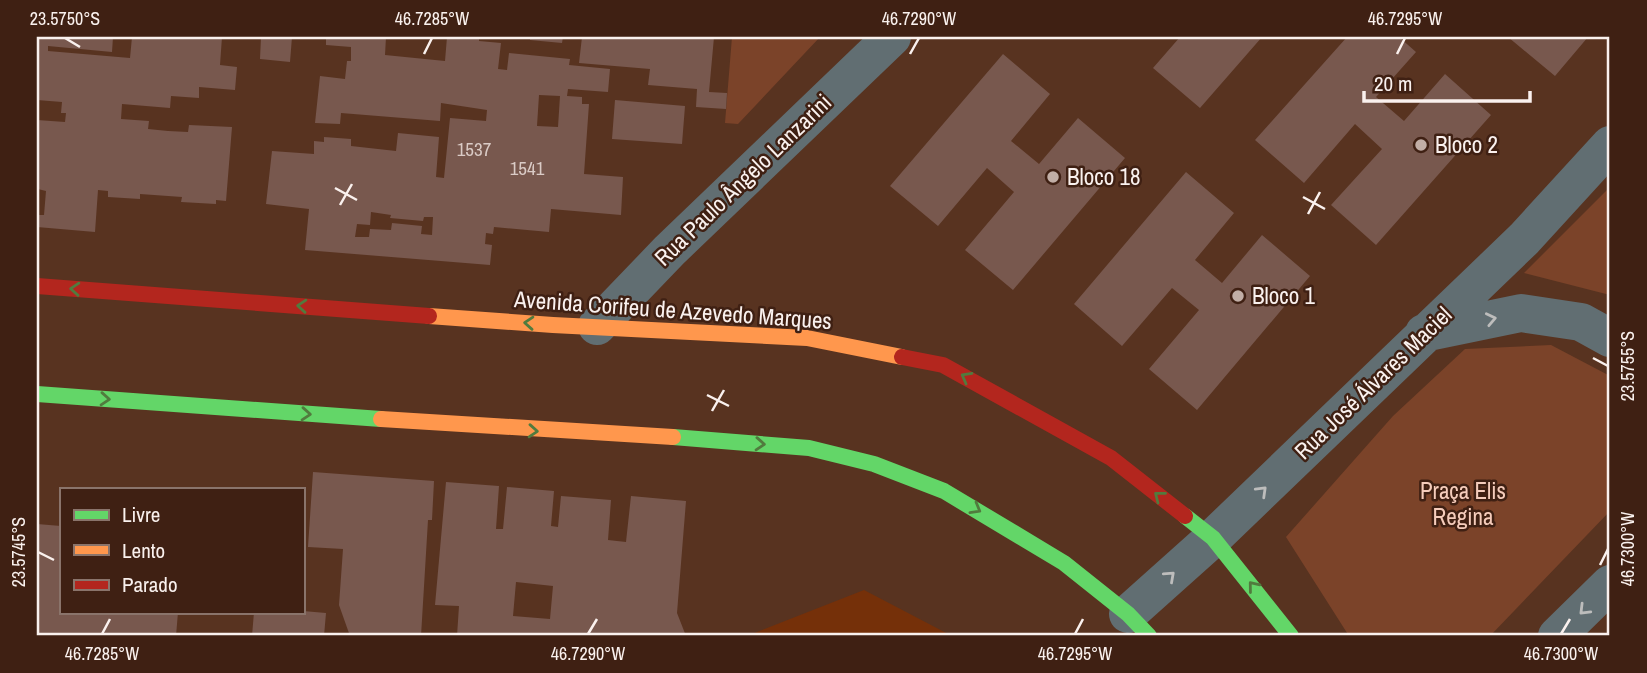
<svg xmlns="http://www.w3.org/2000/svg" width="1647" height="673" font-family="'Archivo Narrow',sans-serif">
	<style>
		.built { fill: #753009 }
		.green { fill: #7b4329 }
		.building { fill: #78584e; fill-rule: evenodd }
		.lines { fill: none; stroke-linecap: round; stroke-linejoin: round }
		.street { stroke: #616e72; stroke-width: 38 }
		.fast { stroke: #63d668; stroke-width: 16 }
		.slow { stroke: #ff974d; stroke-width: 16 }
		.jam { stroke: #b3261e; stroke-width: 16 }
		.oneway { stroke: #517b3e }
		.oneway2 { stroke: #bdbdbc }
		.ticks { fill: none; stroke: #faf1ee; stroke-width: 2.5 }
		.poi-dot { fill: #c1aea6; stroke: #3f2013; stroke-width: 2.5 }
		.labels { text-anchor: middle; stroke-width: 5; stroke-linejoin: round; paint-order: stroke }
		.number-label { font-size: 19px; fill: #dacbc6 }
		.poi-label { font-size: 23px; fill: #faf1ee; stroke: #3f2013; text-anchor: start }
		.street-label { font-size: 23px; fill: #faf1ee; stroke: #3f2013 }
		.park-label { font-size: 23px; fill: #f5ccbb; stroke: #3f2013 }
		.neatline { fill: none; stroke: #faf1ee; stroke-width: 2.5 }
		.ticks-label { font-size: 18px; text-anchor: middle; fill: #faf1ee }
	</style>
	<rect width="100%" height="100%" fill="#583320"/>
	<!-- built -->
	<path class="built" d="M 864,590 L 952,636 L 747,636 Z"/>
	<!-- green -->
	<path class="green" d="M 732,37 L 820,37 L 738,124 L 725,123 Z
		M 1610,187 L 1610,295 L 1524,273 Z
		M 1551,345 L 1610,376 L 1610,511 L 1490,636 L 1349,636 L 1286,537 L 1393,416 L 1465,349 Z"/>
	<!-- building -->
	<path class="building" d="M 37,37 L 113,37 L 112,52 L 48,46 L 48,51 L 130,58 L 132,37 L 222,37 L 220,65 L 237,67 L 235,90 L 199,87 L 199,98 L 171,96 L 170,108 L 122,104 L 121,119 L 149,121 L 148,129 L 168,131 L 188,132 L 189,125 L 232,127 L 226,201 L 216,200 L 216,204 L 181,202 L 182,197 L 140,194 L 140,199 L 108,197 L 108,191 L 98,190 L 95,232 L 37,227 L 37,215 L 44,215 L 46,191 L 38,189 L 37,185 L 37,120 L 65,122 L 66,113 L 61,113 L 62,102 L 37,100 Z
		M 261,37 L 292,37 L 290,62 L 260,59 Z
		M 326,37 L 386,37 L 385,55 L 445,61 L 447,37 L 479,37 L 479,41 L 501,43 L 498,69 L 507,70 L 509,53 L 570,59 L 569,65 L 610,69 L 608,92 L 568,89 L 567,96 L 582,97 L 582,104 L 589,104 L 584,174 L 623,177 L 621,215 L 551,209 L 549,232 L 494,227 L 493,234 L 486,233 L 485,244 L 492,245 L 490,265 L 305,250 L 309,209 L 266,204 L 272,151 L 314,154 L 314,141 L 324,142 L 324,137 L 351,139 L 351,146 L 396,151 L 398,133 L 439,137 L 436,177 L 444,178 L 450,118 L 486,121 L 487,110 L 441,103 L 440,121 L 341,113 L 340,124 L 315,123 L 320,76 L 345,79 L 347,61 L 351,61 L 351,47 L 326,45 ZM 539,95 L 560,96 L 558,127 L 537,126 ZM 371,212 L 391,215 L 390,218 L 423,221 L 424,217 L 433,217 L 432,235 L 421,234 L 422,226 L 392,223 L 391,230 L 370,229 L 369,237 L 355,237 L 357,224 L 370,225 Z
		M 530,37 L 563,37 L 562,43 L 530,40 Z
		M 582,37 L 714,37 L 709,92 L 727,93 L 726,109 L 696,107 L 697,89 L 648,85 L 650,69 L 579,63 Z
		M 1180,37 L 1262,37 L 1200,108 L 1153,68 Z
		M 1347,37 L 1399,37 L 1416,52 L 1376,97 L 1404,121 L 1445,74 L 1491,115 L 1376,245 L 1331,205 L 1382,149 L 1355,124 L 1304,183 L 1255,140 Z
		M 1508,37 L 1588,37 L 1555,76 Z
		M 1003,54 L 1050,94 L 1011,141 L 1039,164 L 1078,118 L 1125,158 L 1013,290 L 965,250 L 1014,192 L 987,168 L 938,226 L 890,186 Z
		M 615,100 L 685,106 L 682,144 L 612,139 Z
		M 1186,172 L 1234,213 L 1195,260 L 1222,283 L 1262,235 L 1310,276 L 1197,410 L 1149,369 L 1199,310 L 1172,288 L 1122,346 L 1074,304 Z
		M 313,472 L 434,481 L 432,520 L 428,520 L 421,636 L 350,636 L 339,605 L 343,549 L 308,547 Z
		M 446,482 L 499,486 L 496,529 L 503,529 L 507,487 L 554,491 L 551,526 L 558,527 L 561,496 L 611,500 L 608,540 L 626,542 L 631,496 L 686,501 L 677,613 L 686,636 L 457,636 L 459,606 L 435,605 ZM 516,582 L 553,586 L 550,619 L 513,616 Z
		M 37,524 L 61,526 L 61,612 L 178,612 L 176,636 L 37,636 Z
		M 303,611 L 326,613 L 324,636 L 252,636 L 254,612 Z"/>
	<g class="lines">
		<!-- street -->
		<path class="street" d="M 597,326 L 669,251 L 892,37
			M 1424,333 L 1521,313 L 1581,322 L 1610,338
			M 1128,614 L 1213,538 L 1524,239 L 1610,145
			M 1557,636 L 1610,584"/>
		<!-- fast -->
		<path class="fast" d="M 37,394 L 381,419
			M 673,437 L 809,448 L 874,464 L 944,491 L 1064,563 L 1128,614 L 1149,636
			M 1185,516 L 1213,538 L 1291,636"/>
		<!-- slow -->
		<path class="slow" d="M 429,316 L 553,325 L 807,338 L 902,357
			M 381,419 L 673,437"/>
		<!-- jam -->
		<path class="jam" d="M 37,286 L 429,316
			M 902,357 L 943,365 L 1111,458 L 1185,516"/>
	</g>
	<!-- one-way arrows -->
	<defs><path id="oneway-chevron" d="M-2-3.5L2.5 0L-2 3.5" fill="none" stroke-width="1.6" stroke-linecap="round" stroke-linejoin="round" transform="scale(1.75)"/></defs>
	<g class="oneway">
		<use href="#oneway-chevron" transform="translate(75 289) rotate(-176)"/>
		<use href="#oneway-chevron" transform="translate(302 306) rotate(-176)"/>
		<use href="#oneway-chevron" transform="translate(529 323) rotate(-176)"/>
		<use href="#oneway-chevron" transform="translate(966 377) rotate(-151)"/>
		<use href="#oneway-chevron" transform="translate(105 399) rotate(4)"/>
		<use href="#oneway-chevron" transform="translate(306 414) rotate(4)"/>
		<use href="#oneway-chevron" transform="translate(533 431) rotate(4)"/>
		<use href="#oneway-chevron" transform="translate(760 444) rotate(4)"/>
		<use href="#oneway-chevron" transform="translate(1159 496) rotate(-142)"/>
		<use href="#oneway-chevron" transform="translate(976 509) rotate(30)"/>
		<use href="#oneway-chevron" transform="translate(1253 586) rotate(-129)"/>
	</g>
	<g class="oneway2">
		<use href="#oneway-chevron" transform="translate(1491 319) rotate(-12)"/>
		<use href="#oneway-chevron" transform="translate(1262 491) rotate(-44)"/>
		<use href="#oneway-chevron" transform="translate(1170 576) rotate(-42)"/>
		<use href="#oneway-chevron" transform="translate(1584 610) rotate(135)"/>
	</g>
	<!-- ticks -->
	<path class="ticks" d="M 65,38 L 80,47M 424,54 L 432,38M 910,54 L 919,38M 1397,54 L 1405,38M 335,188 L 357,200M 1303,197 L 1325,209M 340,205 L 352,184M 1308,214 L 1320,192M 1593,358 L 1608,366M 707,395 L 729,406M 712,411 L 724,390M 38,552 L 54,560M 1600,565 L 1608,549M 102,634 L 110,619M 588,634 L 597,619M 1075,634 L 1083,619M 1561,634 L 1570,619"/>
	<!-- markers -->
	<g class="poi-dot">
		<circle cx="1421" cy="145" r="7"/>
		<circle cx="1053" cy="177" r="7"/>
		<circle cx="1238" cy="296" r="7"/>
	</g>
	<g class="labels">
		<!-- number labels -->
		<g class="number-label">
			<text x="474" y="156">1537</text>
			<text x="527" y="175">1541</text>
		</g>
		<!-- poi labels -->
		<g class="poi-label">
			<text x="1435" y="153">Bloco 2</text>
			<text x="1067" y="185">Bloco 18</text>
			<text x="1252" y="304">Bloco 1</text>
		</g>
		<!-- street labels -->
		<g class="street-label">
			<text transform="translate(743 180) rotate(-44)" y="8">Rua Paulo Ângelo Lanzarini</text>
			<text transform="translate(673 310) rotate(4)" y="8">Avenida Corifeu de Azevedo Marques</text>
			<text transform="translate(1373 383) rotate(-44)" y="8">Rua José Álvares Maciel</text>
		</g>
		<!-- park labels -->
		<g class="park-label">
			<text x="1463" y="499">Praça Elis<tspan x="1463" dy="26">Regina</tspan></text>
		</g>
	</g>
	<!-- border -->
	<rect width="1647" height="673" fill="none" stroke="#3f2013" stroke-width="77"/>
	<!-- legend -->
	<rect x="60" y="488" width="245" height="126" fill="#3f2013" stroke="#8a746b" stroke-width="2"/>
	<rect x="74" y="510" width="35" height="10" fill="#63d668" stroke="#8a746b" stroke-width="2"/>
	<text x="122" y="522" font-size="21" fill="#faf1ee">Livre</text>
	<rect x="74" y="545" width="35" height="10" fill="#ff974d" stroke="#8a746b" stroke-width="2"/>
	<text x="122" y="558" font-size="21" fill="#faf1ee">Lento</text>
	<rect x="74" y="580" width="35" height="10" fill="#b3261e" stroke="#8a746b" stroke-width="2"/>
	<text x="122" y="592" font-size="21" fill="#faf1ee">Parado</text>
	<!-- scale -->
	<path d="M1364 91v10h166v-10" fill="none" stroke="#faf1ee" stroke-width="3.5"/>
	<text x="1374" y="91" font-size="21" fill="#faf1ee" stroke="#3f2013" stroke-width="5" paint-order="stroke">20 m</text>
	<rect x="38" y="38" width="1570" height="596" class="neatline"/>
	<g class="ticks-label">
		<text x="65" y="25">23.5750°S</text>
		<text x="432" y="25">46.7285°W</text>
		<text x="919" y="25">46.7290°W</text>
		<text x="1405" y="25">46.7295°W</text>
		<text transform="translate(1628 366) rotate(-90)" y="6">23.5755°S</text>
		<text transform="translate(1628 549) rotate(-90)" y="6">46.7300°W</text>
		<text transform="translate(19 552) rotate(-90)" y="6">23.5745°S</text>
		<text x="102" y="660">46.7285°W</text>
		<text x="588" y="660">46.7290°W</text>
		<text x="1075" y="660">46.7295°W</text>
		<text x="1561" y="660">46.7300°W</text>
	</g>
</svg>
